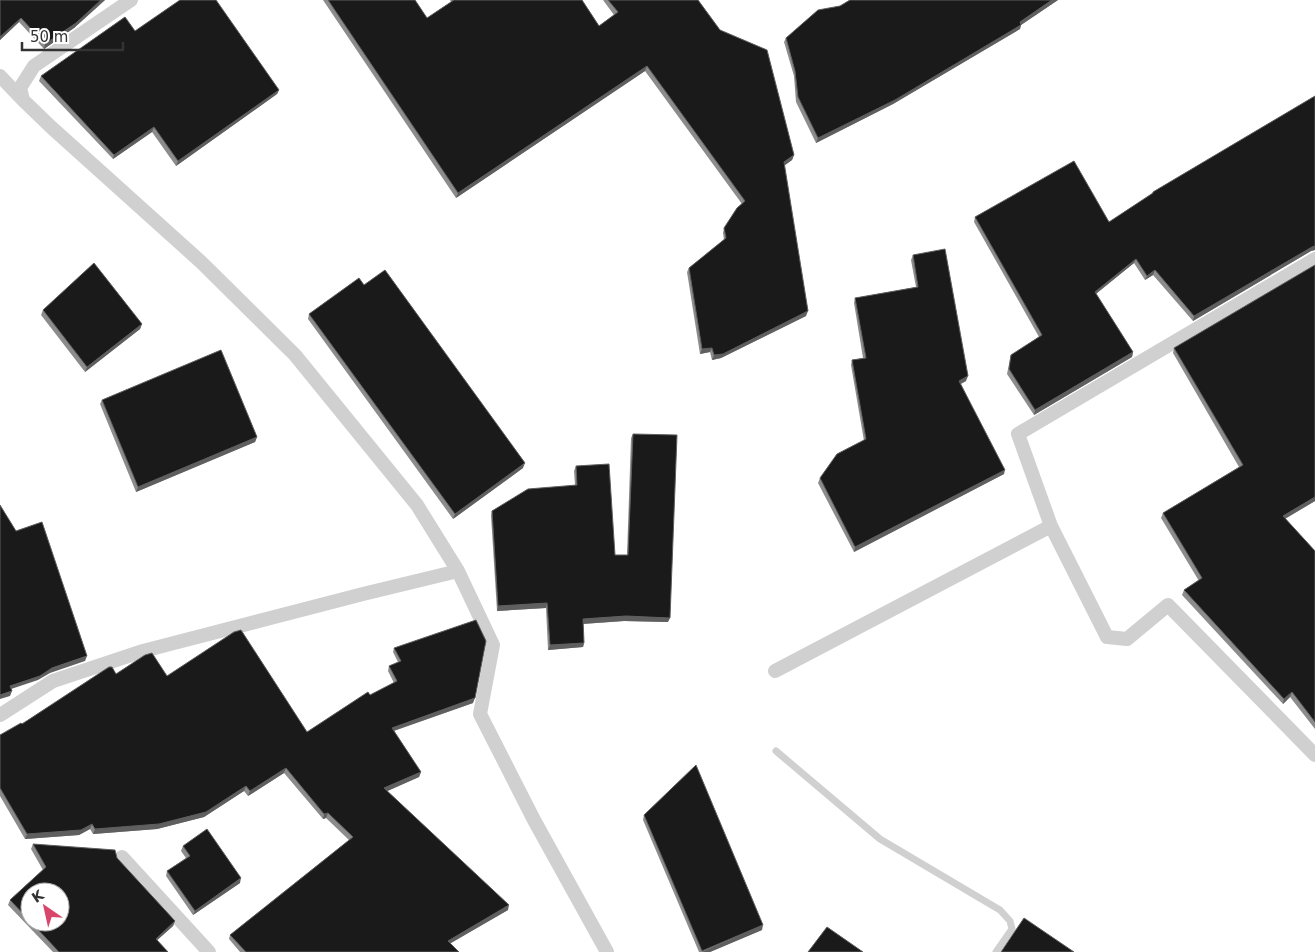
<svg xmlns="http://www.w3.org/2000/svg" width="1315" height="952" font-family="'DejaVu Sans',sans-serif">
	<style>
		.lines { fill: none; stroke-linecap: round; stroke-linejoin: round }
		.lane { stroke: #d0d0d0; stroke-width: 7 }
		.street { stroke: #d0d0d0; stroke-width: 14 }
		.wall { fill: #8c8c8c; fill-rule: evenodd }
		.shaded-wall { fill: #5f5f5f }
		.building { fill: #1a1a1a; stroke: #5f5f5f }
	</style>
	<rect width="100%" height="100%" fill="#fff"/>
	<g class="lines">
		<!-- lane -->
		<path class="lane" d="M 776,751 L 880,839 L 1000,910 L 1010,921 L 1012,929 L 996,952"/>
		<!-- street -->
		<path class="street" d="M 131,0 L 34,66 L 20,88 L 23,100 L 51,127 L 201,262 L 295,355 L 417,505 L 458,571
			M 0,76 L 23,100
			M 1051,526 L 1107,637 L 1127,639 L 1168,605 L 1315,755
			M 775,671 L 1051,526 L 1018,434 L 1315,259
			M 0,715 L 53,681 L 143,651 L 363,594 L 458,571 L 493,645 L 480,714 L 534,820 L 607,952
			M 122,857 L 209,952"/>
	</g>
	<!-- wall -->
	<path class="wall" d="M 0,0 L 105,0 L 74,28 L 44,49 L 19,22 L 0,40 Z
		M 323,0 L 415,0 L 427,18 L 451,2 L 450,0 L 582,0 L 599,26 L 614,15 L 603,0 L 698,0 L 794,155 L 792,160 L 784,166 L 806,316 L 721,358 L 712,360 L 710,352 L 700,354 L 687,272 L 689,268 L 724,240 L 723,233 L 724,228 L 742,204 L 645,71 L 456,198 Z
		M 850,0 L 1058,0 L 1021,25 L 1020,29 L 893,104 L 816,143 L 796,102 L 794,76 L 784,42 L 786,38 Z
		M 41,76 L 279,90 L 277,94 L 176,166 L 152,132 L 113,159 L 39,81 Z
		M 1315,96 L 1315,250 L 1311,251 L 1193,321 L 1153,275 L 1145,280 L 1134,263 L 1096,294 L 1133,352 L 1132,357 L 1034,415 L 1007,374 L 1010,359 L 1011,355 L 1039,337 L 974,222 L 975,217 L 1109,222 L 1152,194 L 1153,192 Z
		M 913,255 L 966,381 L 961,384 L 1004,474 L 854,552 L 818,483 L 820,478 L 864,441 L 851,365 L 852,360 L 863,358 L 854,303 L 855,298 L 916,287 L 911,260 Z
		M 1315,265 L 1315,501 L 1285,519 L 1315,551 L 1315,729 L 1290,697 L 1283,704 L 1182,595 L 1184,590 L 1199,581 L 1161,518 L 1163,513 L 1239,467 L 1173,353 L 1174,348 Z
		M 364,285 L 523,468 L 453,519 L 308,319 L 309,314 Z
		M 43,310 L 142,324 L 140,329 L 85,372 L 41,315 Z
		M 102,400 L 257,437 L 255,442 L 136,492 L 100,404 Z
		M 633,434 L 668,622 L 624,621 L 583,624 L 584,643 L 583,647 L 548,650 L 546,608 L 497,611 L 491,516 L 492,511 L 575,485 L 574,471 L 576,466 L 615,555 L 627,555 L 631,438 Z
		M 394,648 L 473,703 L 394,731 L 421,772 L 419,777 L 387,791 L 508,910 L 450,943 L 459,952 L 240,952 L 229,939 L 230,935 L 349,840 L 326,818 L 323,819 L 284,773 L 248,796 L 244,791 L 204,817 L 157,829 L 93,834 L 90,829 L 79,835 L 25,839 L 0,796 L 0,735 L 116,674 L 167,676 L 307,732 L 370,695 L 394,683 L 388,671 L 389,666 L 398,662 L 393,652 Z
		M 644,815 L 762,930 L 710,952 L 699,952 L 643,820 Z
		M 33,844 L 117,858 L 175,921 L 173,926 L 157,940 L 168,952 L 53,952 L 8,905 L 10,900 L 43,870 L 31,849 ZM 30,892 L 60,922 L 30,922 Z
		M 183,846 L 240,883 L 193,915 L 166,876 L 167,871 L 186,858 L 181,851 Z"/>
	<!-- shaded-wall -->
	<path class="shaded-wall" d="M 101,0 L 105,0 L 74,28 L 44,49 L 45,44 Z
		M 1052,0 L 1058,0 L 1021,25 L 1020,29 L 893,104 L 816,143 L 818,138 L 1020,22 Z
		M 21,18 L 19,22 L 0,40 L 0,37 Z
		M 647,66 L 645,71 L 456,198 L 458,193 Z
		M 279,90 L 277,94 L 176,166 L 178,161 Z
		M 154,127 L 152,132 L 113,159 L 114,155 Z
		M 794,155 L 792,160 L 782,167 L 784,162 Z
		M 1315,246 L 1315,250 L 1311,251 L 1193,321 L 1194,316 L 1312,247 Z
		M 1136,259 L 1134,263 L 1093,296 L 1095,292 Z
		M 1155,270 L 1153,275 L 1145,280 L 1147,276 Z
		M 808,311 L 806,316 L 721,358 L 712,360 L 714,355 Z
		M 142,324 L 140,329 L 85,372 L 87,367 Z
		M 712,348 L 710,352 L 700,354 L 702,349 Z
		M 1133,352 L 1132,357 L 1034,415 L 1035,410 Z
		M 968,376 L 966,381 L 958,385 L 959,381 Z
		M 257,437 L 255,442 L 136,492 L 138,487 Z
		M 525,463 L 523,468 L 453,519 L 455,514 Z
		M 1005,470 L 1004,474 L 854,552 L 855,547 Z
		M 1315,497 L 1315,501 L 1281,521 L 1283,516 Z
		M 547,603 L 546,608 L 497,611 L 498,606 Z
		M 626,616 L 670,618 L 668,622 L 624,621 L 581,624 L 583,619 Z
		M 584,643 L 583,647 L 548,650 L 550,645 Z
		M 87,656 L 85,661 L 50,673 L 38,680 L 8,690 L 10,686 L 52,668 Z
		M 12,691 L 10,696 L 0,699 L 0,695 Z
		M 1292,692 L 1290,697 L 1283,704 L 1284,699 Z
		M 475,698 L 473,703 L 390,732 L 392,728 Z
		M 286,768 L 284,773 L 248,796 L 250,791 Z
		M 421,772 L 419,777 L 383,793 L 384,788 Z
		M 246,786 L 244,791 L 204,817 L 157,829 L 93,834 L 95,829 Z
		M 328,813 L 326,818 L 323,819 L 324,814 Z
		M 92,824 L 90,829 L 79,835 L 25,839 L 27,834 Z
		M 241,878 L 240,883 L 193,915 L 195,911 Z
		M 509,905 L 508,910 L 446,946 L 448,941 Z
		M 175,921 L 173,926 L 154,943 L 156,939 Z
		M 763,925 L 762,930 L 710,952 L 702,952 Z"/>
	<!-- building -->
	<path class="building" d="M 0,0 L 101,0 L 76,23 L 45,44 L 21,18 L 0,37 Z
		M 180,0 L 216,0 L 279,90 L 178,161 L 154,127 L 114,155 L 41,76 L 125,17 L 135,31 Z
		M 328,0 L 415,0 L 427,18 L 454,0 L 582,0 L 599,26 L 618,12 L 608,0 L 698,0 L 720,30 L 767,50 L 794,155 L 784,162 L 808,311 L 723,354 L 714,355 L 712,348 L 702,349 L 689,268 L 726,238 L 724,228 L 737,208 L 745,201 L 647,66 L 458,193 Z
		M 850,0 L 1052,0 L 1020,22 L 1021,25 L 895,100 L 818,138 L 798,97 L 795,71 L 786,38 L 818,10 L 840,6 Z
		M 1315,96 L 1315,246 L 1312,247 L 1194,316 L 1155,270 L 1147,276 L 1136,259 L 1095,292 L 1133,352 L 1035,410 L 1009,369 L 1011,355 L 1042,335 L 975,217 L 1074,161 L 1109,222 L 1153,193 L 1153,192 Z
		M 945,249 L 968,376 L 959,381 L 1005,470 L 855,547 L 820,478 L 837,454 L 866,439 L 852,360 L 866,358 L 855,298 L 918,287 L 913,255 Z
		M 94,263 L 142,324 L 87,367 L 43,310 Z
		M 1315,265 L 1315,497 L 1283,516 L 1315,551 L 1315,722 L 1292,692 L 1284,699 L 1184,590 L 1202,578 L 1163,513 L 1243,465 L 1174,348 Z
		M 385,270 L 525,463 L 455,514 L 309,314 L 359,278 L 364,285 Z
		M 221,350 L 257,437 L 138,487 L 102,400 Z
		M 633,434 L 677,435 L 670,618 L 626,616 L 583,619 L 584,643 L 550,645 L 547,603 L 498,606 L 492,511 L 528,489 L 577,485 L 576,466 L 609,464 L 615,555 L 628,555 Z
		M 0,505 L 16,531 L 42,522 L 87,656 L 52,668 L 40,676 L 10,686 L 12,691 L 0,695 Z
		M 476,620 L 486,641 L 475,698 L 392,728 L 421,772 L 384,788 L 509,905 L 448,941 L 459,952 L 246,952 L 230,935 L 353,837 L 328,813 L 324,814 L 286,768 L 250,791 L 246,786 L 206,812 L 159,824 L 95,829 L 92,824 L 81,830 L 27,834 L 0,788 L 0,735 L 21,723 L 22,724 L 109,667 L 112,667 L 116,674 L 145,655 L 152,653 L 167,676 L 234,632 L 241,630 L 307,732 L 368,692 L 370,695 L 397,681 L 389,666 L 401,661 L 394,648 Z
		M 696,765 L 763,925 L 702,951 L 644,815 Z
		M 207,829 L 241,878 L 195,911 L 167,871 L 190,856 L 183,846 Z
		M 33,844 L 115,850 L 117,858 L 175,921 L 156,939 L 168,952 L 59,952 L 31,922 L 60,922 L 60,892 L 30,892 L 30,921 L 10,900 L 46,867 Z
		M 1024,918 L 1074,952 L 1001,952 Z
		M 827,927 L 863,952 L 808,952 Z"/>
	<!-- north arrow -->
	<g transform="translate(45 907) rotate(326)"><circle r="24" fill="#ffffff" stroke="#adadad"/>
	<path d="M0-4L9 19L0 12L-9 19Z" fill="#d9466c"/>
	<text y="-8" font-size="14" font-weight="bold" text-anchor="middle" fill="#333333">K</text>
	</g>
	<!-- scale -->
	<path d="M22 42v8h101v-8" fill="none" stroke="#333333" stroke-width="2.5"/>
	<text x="30" y="42" font-size="15" fill="#333333" stroke="#ffffff" stroke-width="4" paint-order="stroke">50 m</text>
</svg>
